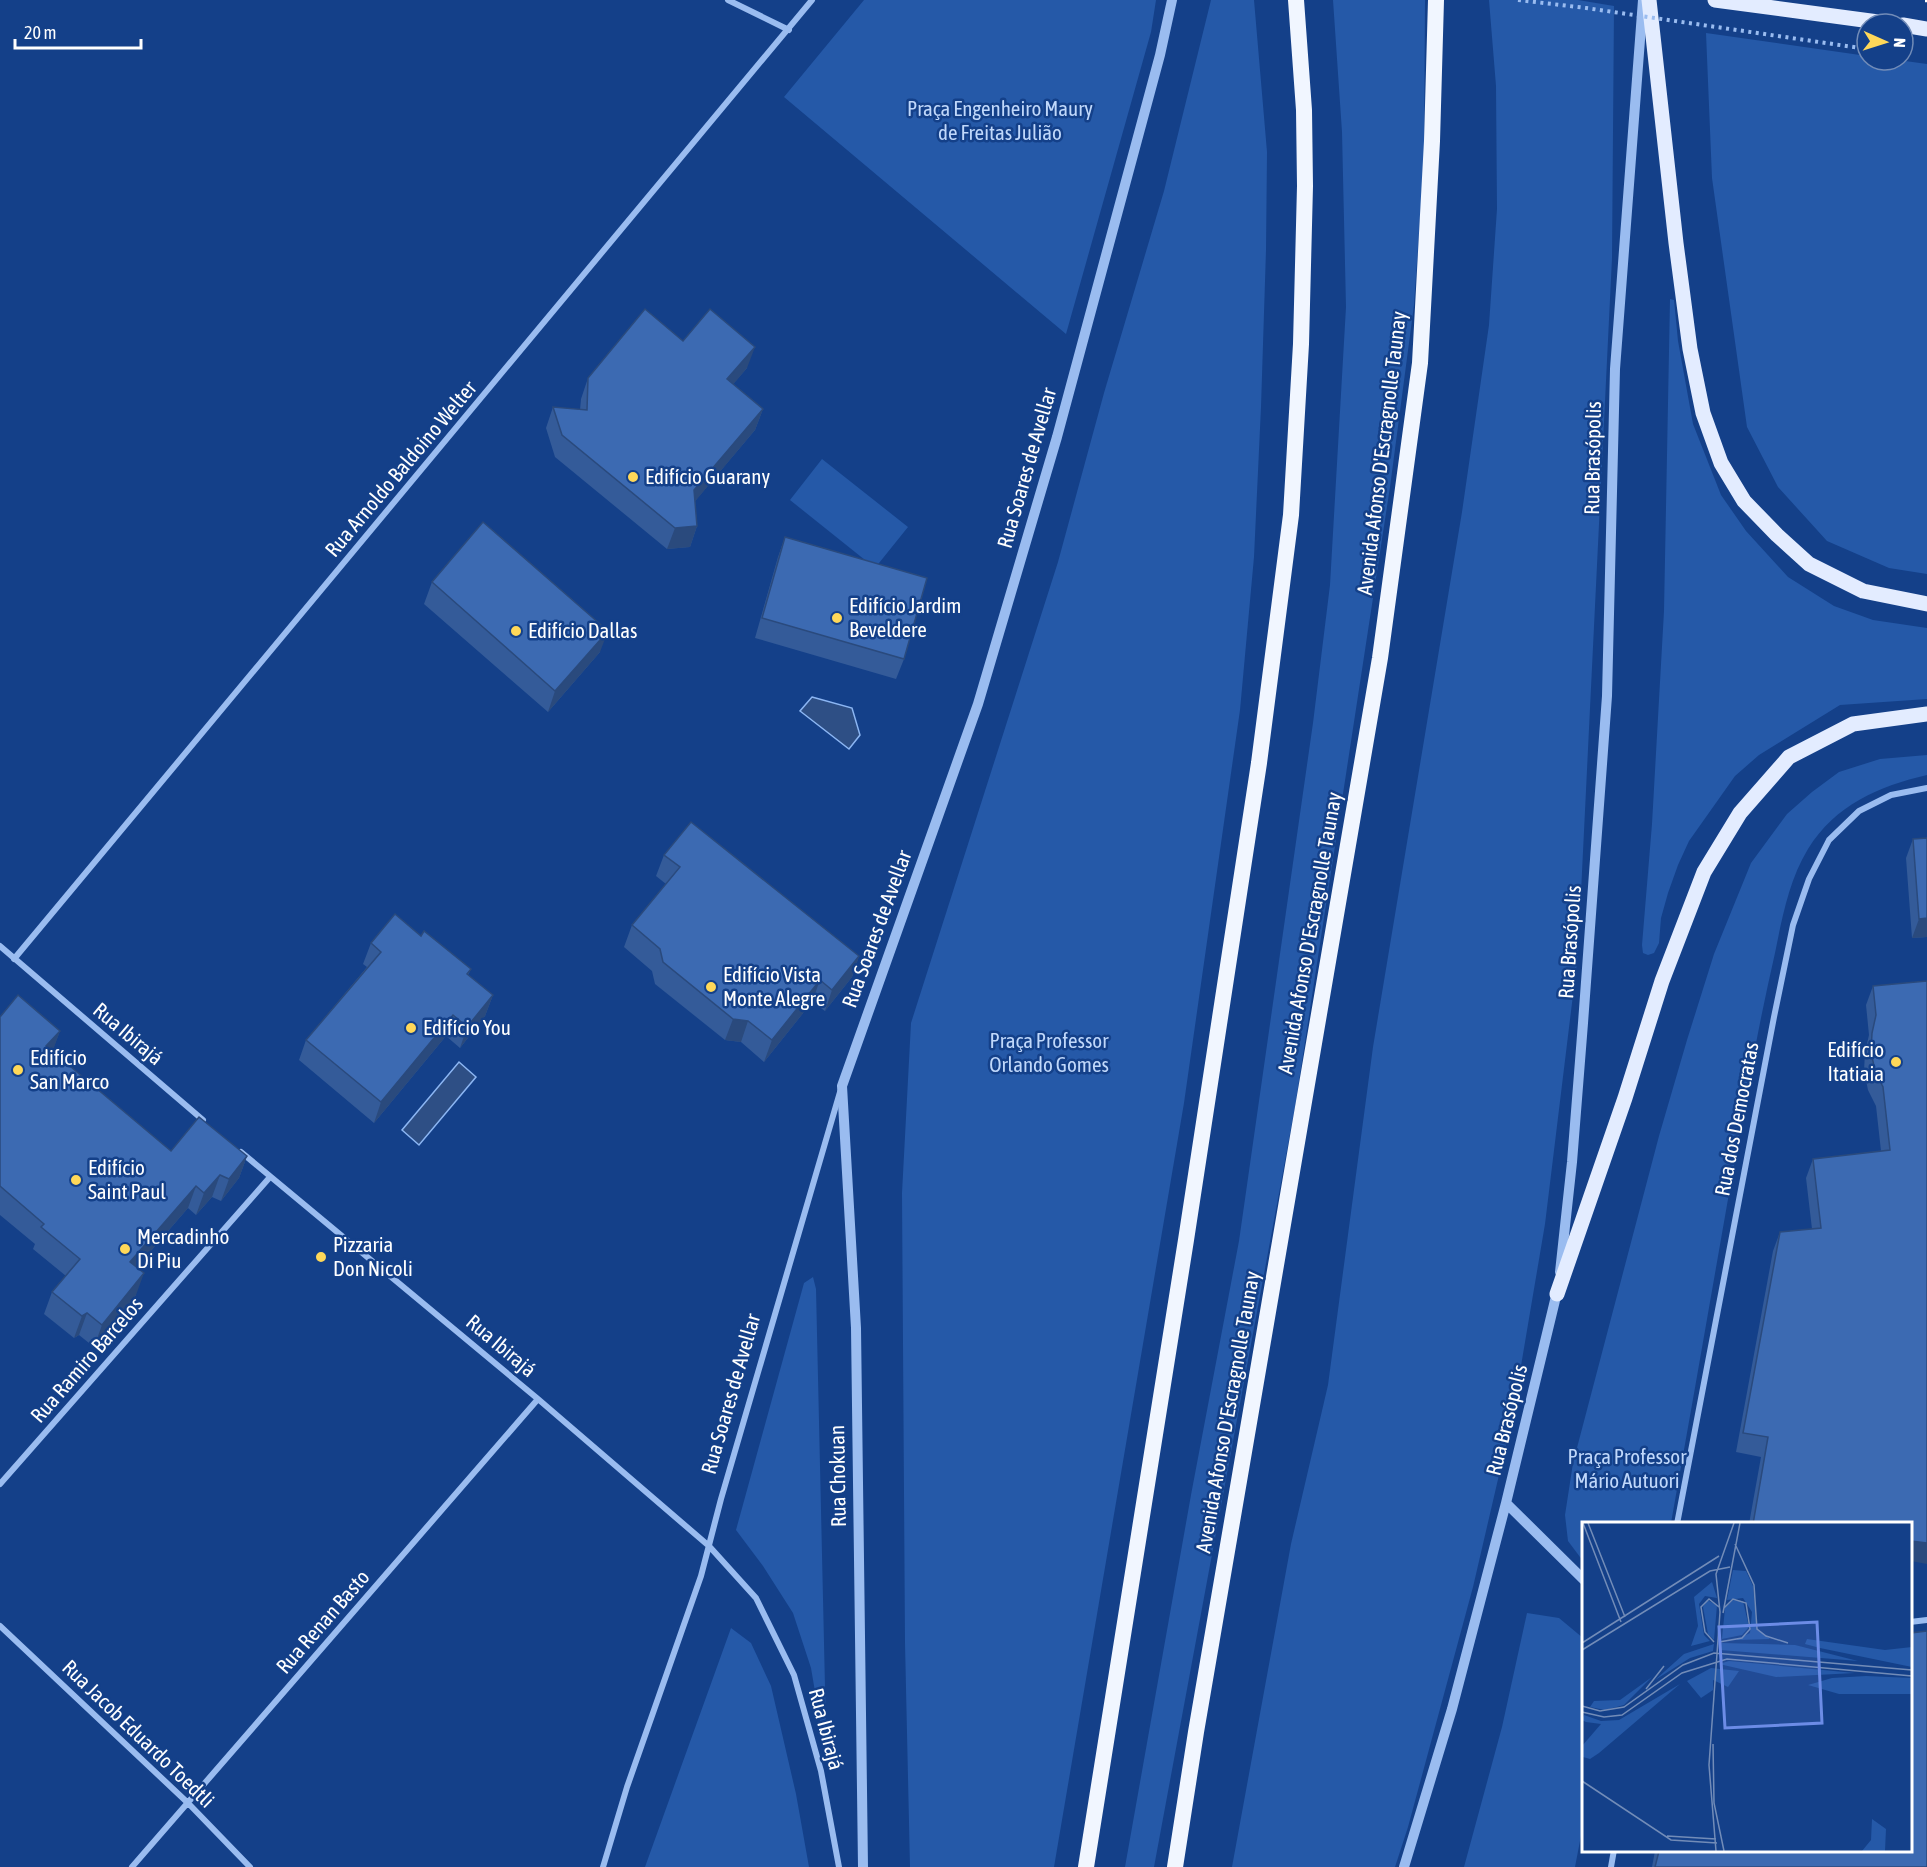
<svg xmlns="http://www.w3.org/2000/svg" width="1927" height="1867" font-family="'Asap Condensed',sans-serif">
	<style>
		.green { fill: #2559a8 }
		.water { fill: #2e4f85; stroke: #8cb6f3; stroke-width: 1.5 }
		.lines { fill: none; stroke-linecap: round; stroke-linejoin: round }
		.minor { stroke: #9abcf0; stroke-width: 6 }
		.tertiary { stroke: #9abcf0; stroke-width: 10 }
		.primary { stroke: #e3ecff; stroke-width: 15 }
		.trunk { stroke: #f1f6ff; stroke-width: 16 }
		.rail { stroke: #fff; stroke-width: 4.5; stroke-dasharray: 10 4.5; stroke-linecap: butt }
		.path-bridge { stroke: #9abcf0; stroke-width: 4; stroke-dasharray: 3 4.5; stroke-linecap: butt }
		.wall { fill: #345b99 }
		.shaded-wall { fill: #2a4a7d }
		.building { fill: #3c6ab2; stroke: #2a4a7d; stroke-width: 1.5 }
		.poi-dot { fill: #ffd859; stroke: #144089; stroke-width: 2 }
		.labels { text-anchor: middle; stroke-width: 5; stroke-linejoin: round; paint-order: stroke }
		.park-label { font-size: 21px; fill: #c0d8fb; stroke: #144089 }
		.street-label { font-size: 21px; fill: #fff; stroke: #144089 }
		.poi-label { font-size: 21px; fill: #fff; stroke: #144089; text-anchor: start }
		.inset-road { fill: none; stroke: #728cb8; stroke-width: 1.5 }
		.view { fill: #6c8ce6; fill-opacity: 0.15; stroke: #6c8ce6; stroke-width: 3 }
		.inset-edge { fill: none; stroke: #fff; stroke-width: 3 }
	</style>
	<rect width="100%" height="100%" fill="#144089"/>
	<!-- green -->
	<path class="green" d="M 864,0 L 1156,0 L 1151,32 L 1066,334 L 784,97 Z
		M 1211,0 L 1254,0 L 1267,152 L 1266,250 L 1261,407 L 1254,557 L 1240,710 L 1184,1103 L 1054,1867 L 910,1867 L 905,1643 L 902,1193 L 911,1023 L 1058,562 L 1104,393 L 1164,191 Z
		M 1333,0 L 1425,0 L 1424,160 L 1414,305 L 1390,487 L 1295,1107 L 1154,1867 L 1125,1867 L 1191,1495 L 1239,1241 L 1313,723 L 1330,585 L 1346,307 L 1342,132 Z
		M 1489,0 L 1578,0 L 1614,6 L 1612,258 L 1578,954 L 1545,1224 L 1512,1419 L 1473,1587 L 1408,1827 L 1395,1867 L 1232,1867 L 1291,1544 L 1328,1385 L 1373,1047 L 1462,512 L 1489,325 L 1497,209 L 1496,86 Z
		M 1706,33 L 1867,56 L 1867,60 L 1898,60 L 1927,64 L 1927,574 L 1889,568 L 1827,541 L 1778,487 L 1747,427 L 1712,178 Z
		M 1670,299 L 1674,300 L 1678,341 L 1693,424 L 1721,495 L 1746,531 L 1788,577 L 1834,606 L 1873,620 L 1927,628 L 1927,699 L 1840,705 L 1759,755 L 1735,776 L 1689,841 L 1678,865 L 1668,893 L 1661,918 L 1659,943 L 1654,953 L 1648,955 L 1643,953 L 1642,945 L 1652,824 L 1664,611 Z
		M 822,459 L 908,527 L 875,568 L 790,500 Z
		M 1927,755 L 1927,775 C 1879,786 1835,805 1808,849 C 1789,880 1782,918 1775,953 C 1765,997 1756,1041 1748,1086 C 1722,1232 1697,1378 1671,1523 L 1584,1524 L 1583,1561 L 1568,1541 L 1565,1515 L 1573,1463 L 1659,1136 L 1687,1040 L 1714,954 L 1751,863 L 1787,814 L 1812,792 L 1839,772 L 1880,759 Z
		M 813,1277 L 816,1289 L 826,1731 L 821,1727 L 811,1668 L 793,1613 L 763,1566 L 736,1530 L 804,1283 Z
		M 1527,1613 L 1559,1618 L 1583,1638 L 1584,1820 L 1575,1867 L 1464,1867 L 1502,1727 Z
		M 731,1628 L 751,1643 L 771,1686 L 796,1794 L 809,1867 L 645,1867 Z"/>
	<!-- water -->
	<path class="water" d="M 812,697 L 852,708 L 860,735 L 849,749 L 800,711 Z
		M 459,1062 L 476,1077 L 419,1145 L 402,1130 Z"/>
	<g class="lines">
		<!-- minor -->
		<path class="minor" d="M 728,0 L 789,30
			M 0,946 L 203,1120
			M 14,959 L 812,0
			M 241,1152 L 538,1399 L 709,1546 L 756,1598 L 794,1675 L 821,1771 L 839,1867
			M 0,1484 L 270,1177
			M 1677,1524 L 1774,1017 L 1793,925 L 1809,879 L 1829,840 L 1859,811 L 1891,795 L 1927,788
			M 1910,1622 L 1927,1620
			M 0,1626 L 188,1803 L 250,1867
			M 132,1867 L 538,1399
			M 603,1867 L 627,1787 L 701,1576 L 721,1499 L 840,1092
			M 1611,1867 L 1614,1850"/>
		<!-- tertiary -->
		<path class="tertiary" d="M 1560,1272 L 1572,1162 L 1583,1023 L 1607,696 L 1615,369 L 1643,0
			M 1506,1503 L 1584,1580
			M 863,1867 L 856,1328 L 842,1086 L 978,704 L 1057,437 L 1160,55 L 1172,0
			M 1404,1867 L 1452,1709 L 1506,1503 L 1558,1288"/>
		<!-- primary -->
		<path class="primary" d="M 1649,0 L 1676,243 L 1690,349 L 1703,413 L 1721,463 L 1744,501 L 1777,535 L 1809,564 L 1863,591 L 1927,604
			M 1715,0 L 1893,24
			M 1903,25 L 1927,29
			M 1557,1294 L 1625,1098 L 1662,981 L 1704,872 L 1740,813 L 1789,757 L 1853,724 L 1927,714"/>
		<!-- trunk -->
		<path class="trunk" d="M 1086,1867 L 1186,1240 L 1259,763 L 1291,515 L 1301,344 L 1305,186 L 1304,110 L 1296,0
			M 1175,1867 L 1196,1732 L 1380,658 L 1420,363 L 1432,141 L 1436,0"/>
		<!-- rail -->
		<path class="rail" d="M 1925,0 L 1927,0"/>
		<!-- path-bridge -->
		<path class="path-bridge" d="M 1518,0 L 1586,8 L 1867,49"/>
	</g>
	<!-- wall -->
	<path class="wall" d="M 683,341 L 747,368 L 733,384 L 763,409 L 755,430 L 695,501 L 697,526 L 690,547 L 667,549 L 555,457 L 546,428 L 553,407 L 580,410 L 581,399 L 588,378 Z
		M 785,537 L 904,659 L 896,679 L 755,638 L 778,557 Z
		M 432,582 L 600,652 L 548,712 L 424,604 Z
		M 1913,839 L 1927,937 L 1912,938 L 1906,858 Z
		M 664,855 L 859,956 L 852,977 L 825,1011 L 812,1002 L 764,1062 L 741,1042 L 725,1040 L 655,984 L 652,971 L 624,947 L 632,925 L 666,884 L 656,876 Z
		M 421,936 L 471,969 L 468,975 L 493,995 L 485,1016 L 460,1048 L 446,1036 L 374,1123 L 299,1060 L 306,1040 L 367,967 L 363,964 L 371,943 Z
		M 1927,981 L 1911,1524 L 1749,1524 L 1761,1457 L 1736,1452 L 1773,1251 L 1780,1232 L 1812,1229 L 1806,1178 L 1813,1159 L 1881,1151 L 1876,1106 L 1868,1090 L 1864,1071 L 1865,1052 L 1869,1035 L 1866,1005 L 1873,986 Z
		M 0,1017 L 60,1031 L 52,1051 L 171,1151 L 247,1156 L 239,1178 L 221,1201 L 212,1197 L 196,1215 L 188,1208 L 137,1267 L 136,1295 L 94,1347 L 79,1335 L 74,1338 L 44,1314 L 52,1292 L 66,1276 L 33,1249 L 35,1244 L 0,1215 Z
		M 1655,1851 L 1911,1851 L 1927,1867 L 1652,1867 Z"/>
	<!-- shaded-wall -->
	<path class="shaded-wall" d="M 755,347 L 747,368 L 720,400 L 727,379 Z
		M 763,409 L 755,430 L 687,511 L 694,490 Z
		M 697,526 L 690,547 L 667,549 L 675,528 Z
		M 608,631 L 600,652 L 548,712 L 555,691 Z
		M 1927,918 L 1927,937 L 1912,938 L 1919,919 Z
		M 859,956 L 852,977 L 825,1011 L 832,990 Z
		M 820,980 L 812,1002 L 764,1062 L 772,1040 Z
		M 493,995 L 485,1016 L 460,1048 L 467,1027 Z
		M 453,1015 L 446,1036 L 374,1123 L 381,1102 Z
		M 733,1019 L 748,1021 L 741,1042 L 725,1040 Z
		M 60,1031 L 52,1053 L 46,1046 Z
		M 247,1156 L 239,1178 L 221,1201 L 229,1179 Z
		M 220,1175 L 212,1197 L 196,1215 L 204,1193 Z
		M 196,1186 L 188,1208 L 122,1284 L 130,1262 Z
		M 144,1273 L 136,1295 L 94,1347 L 102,1325 Z
		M 87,1313 L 79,1335 L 74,1338 L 82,1316 Z
		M 1911,1541 L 1927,1543 L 1927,1564 L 1911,1561 Z"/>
	<!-- building -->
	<path class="building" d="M 645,309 L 683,341 L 710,309 L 755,347 L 727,379 L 763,409 L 694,490 L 697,526 L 675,528 L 562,435 L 553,407 L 587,410 L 588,378 Z
		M 483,522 L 608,631 L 555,691 L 432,582 Z
		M 785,537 L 927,578 L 904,659 L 762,618 Z
		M 691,822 L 859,956 L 832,990 L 820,980 L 772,1040 L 748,1021 L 733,1019 L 663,962 L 660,949 L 632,925 L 680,867 L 664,855 Z
		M 1927,838 L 1927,918 L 1919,919 L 1913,839 Z
		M 395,914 L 421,936 L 424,931 L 471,969 L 467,974 L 493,995 L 467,1027 L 453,1015 L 381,1102 L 306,1040 L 381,952 L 371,943 Z
		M 1927,981 L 1927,1543 L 1911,1541 L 1911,1524 L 1753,1524 L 1768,1437 L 1743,1433 L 1780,1232 L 1821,1228 L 1813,1159 L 1890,1150 L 1883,1087 L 1875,1071 L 1871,1052 L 1872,1033 L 1876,1015 L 1873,986 Z
		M 18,995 L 60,1031 L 46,1046 L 171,1151 L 199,1117 L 247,1156 L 229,1179 L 220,1175 L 204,1193 L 196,1186 L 130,1262 L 144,1273 L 102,1325 L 87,1313 L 82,1316 L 52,1292 L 80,1259 L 41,1227 L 44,1224 L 0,1186 L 0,1017 Z
		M 1927,1631 L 1927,1867 L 1655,1867 L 1659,1851 L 1911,1851 L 1911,1633 Z"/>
	<!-- markers -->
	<g class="poi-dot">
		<circle cx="633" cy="477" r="6"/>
		<circle cx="837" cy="618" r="6"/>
		<circle cx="516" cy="631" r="6"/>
		<circle cx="711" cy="987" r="6"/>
		<circle cx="411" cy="1028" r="6"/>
		<circle cx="1896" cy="1062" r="6"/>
		<circle cx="18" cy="1070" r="6"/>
		<circle cx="76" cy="1180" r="6"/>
		<circle cx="125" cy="1249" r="6"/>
		<circle cx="321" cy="1257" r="6"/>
	</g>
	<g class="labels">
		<!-- park labels -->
		<g class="park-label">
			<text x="1000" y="116">Praça Engenheiro Maury<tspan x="1000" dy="24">de Freitas Julião</tspan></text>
			<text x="1049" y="1048">Praça Professor<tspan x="1049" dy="24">Orlando Gomes</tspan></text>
			<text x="1627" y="1464">Praça Professor<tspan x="1627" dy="24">Mário Autuori</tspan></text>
		</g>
		<!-- street labels -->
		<g class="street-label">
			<text transform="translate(1382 453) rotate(-83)" y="7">Avenida Afonso D'Escragnolle Taunay</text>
			<text transform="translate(1593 458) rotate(-89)" y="7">Rua Brasópolis</text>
			<text transform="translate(1027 468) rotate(-74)" y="7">Rua Soares de Avellar</text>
			<text transform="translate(401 469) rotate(-50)" y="7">Rua Arnoldo Baldoino Welter</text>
			<text transform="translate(877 929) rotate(-70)" y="7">Rua Soares de Avellar</text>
			<text transform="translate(1310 933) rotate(-80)" y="7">Avenida Afonso D'Escragnolle Taunay</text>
			<text transform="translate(1570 942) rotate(-86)" y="7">Rua Brasópolis</text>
			<text transform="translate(128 1034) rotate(40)" y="7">Rua Ibirajá</text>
			<text transform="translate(1737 1119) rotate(-79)" y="7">Rua dos Democratas</text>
			<text transform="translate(501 1346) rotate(40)" y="7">Rua Ibirajá</text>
			<text transform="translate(87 1360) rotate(-49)" y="7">Rua Ramiro Barcelos</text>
			<text transform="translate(731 1394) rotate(-74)" y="7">Rua Soares de Avellar</text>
			<text transform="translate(1228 1412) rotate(-80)" y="7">Avenida Afonso D'Escragnolle Taunay</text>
			<text transform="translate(1507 1420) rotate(-76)" y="7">Rua Brasópolis</text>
			<text transform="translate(838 1476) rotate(-91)" y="7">Rua Chokuan</text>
			<text transform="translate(323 1622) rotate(-49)" y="7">Rua Renan Basto</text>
			<text transform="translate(826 1729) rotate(75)" y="7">Rua Ibirajá</text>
			<text transform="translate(138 1734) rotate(44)" y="7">Rua Jacob Eduardo Toedtli</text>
		</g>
		<!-- poi labels -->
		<g class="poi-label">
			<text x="645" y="484">Edifício Guarany</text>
			<text x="849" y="613">Edifício Jardim<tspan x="849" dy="24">Beveldere</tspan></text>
			<text x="528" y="638">Edifício Dallas</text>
			<text x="723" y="982">Edifício Vista<tspan x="723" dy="24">Monte Alegre</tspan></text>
			<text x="423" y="1035">Edifício You</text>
			<text x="1884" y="1057" text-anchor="end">Edifício<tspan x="1884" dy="24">Itatiaia</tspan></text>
			<text x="30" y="1065">Edifício<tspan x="30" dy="24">San Marco</tspan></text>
			<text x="88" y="1175">Edifício<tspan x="88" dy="24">Saint Paul</tspan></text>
			<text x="137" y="1244">Mercadinho<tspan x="137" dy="24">Di Piu</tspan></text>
			<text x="333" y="1252">Pizzaria<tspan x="333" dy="24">Don Nicoli</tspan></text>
		</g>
	</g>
	<!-- overview -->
	<g transform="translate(1582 1522)">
		<rect width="330" height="330" fill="#144089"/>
		<path d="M 151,48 L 164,49 L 171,64 L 175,108 L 188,117 L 154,118 L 168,111 L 170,90 L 161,76 L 145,78 ZM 130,60 L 135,76 L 123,74 L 117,82 L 122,113 L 128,119 L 109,124 L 116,104 L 112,75 ZM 125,78 L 135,83 L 132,118 L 126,112 L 121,85 ZM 151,78 L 161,79 L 167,105 L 160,113 L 140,117 L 143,86 ZM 225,117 L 303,128 L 330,125 L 330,145 L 238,126 L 223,122 ZM 139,121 L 213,123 L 276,139 L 138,128 ZM 132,122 L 131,129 L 108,136 L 73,158 L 102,132 ZM 147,139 L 273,151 L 194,155 L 137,142 ZM 129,146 L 157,149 L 146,165 L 131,158 L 131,168 L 119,176 L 105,159 ZM 284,154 L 330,156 L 330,172 L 257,172 L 226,163 L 250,156 ZM 70,155 L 42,183 L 23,188 L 8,185 L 12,179 L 38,178 ZM 98,162 L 17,231 L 8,237 L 1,235 L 0,224 L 19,202 L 4,200 L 0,198 L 2,193 L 19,199 L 37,198 ZM 290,297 L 304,307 L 303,329 L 280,329 L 289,318 Z" fill="#2559a8"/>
		<path class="inset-road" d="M 1,1 L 39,100M 6,1 L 43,95M 153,22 L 172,63 L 175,107 L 184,114 L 206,121M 141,91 L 158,1M 132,120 L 123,110 L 119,85 L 127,77 L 137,85M 137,120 L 160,116 L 168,107 L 164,81 L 151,77 L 142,86M 0,121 L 137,34M 0,128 L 128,49 L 148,45M 64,167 L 82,144M 0,184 L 18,189 L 42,185 L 101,143 L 132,131 L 330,148M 0,190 L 22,195 L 40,193 L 100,151 L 145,137 L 330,154M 131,222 L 132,281 L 142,329M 0,259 L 89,318 L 135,321M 85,314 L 134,317M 134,329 L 127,243 L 138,90 L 134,52 L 152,1"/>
		<path class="view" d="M 235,100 L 240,201 L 143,206 L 137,105 Z"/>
		<rect width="330" height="330" class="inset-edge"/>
	</g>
	<!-- north arrow -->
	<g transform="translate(1885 42) rotate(93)"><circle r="28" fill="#144089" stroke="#728cb8" stroke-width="1.5"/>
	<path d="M0-4.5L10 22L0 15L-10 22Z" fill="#ffd859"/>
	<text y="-9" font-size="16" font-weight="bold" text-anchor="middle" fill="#ffffff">N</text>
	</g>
	<!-- scale -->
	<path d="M15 39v9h126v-9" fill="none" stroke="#ffffff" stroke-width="3"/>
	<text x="24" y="39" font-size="18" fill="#ffffff" stroke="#144089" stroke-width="4.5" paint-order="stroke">20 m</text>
</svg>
